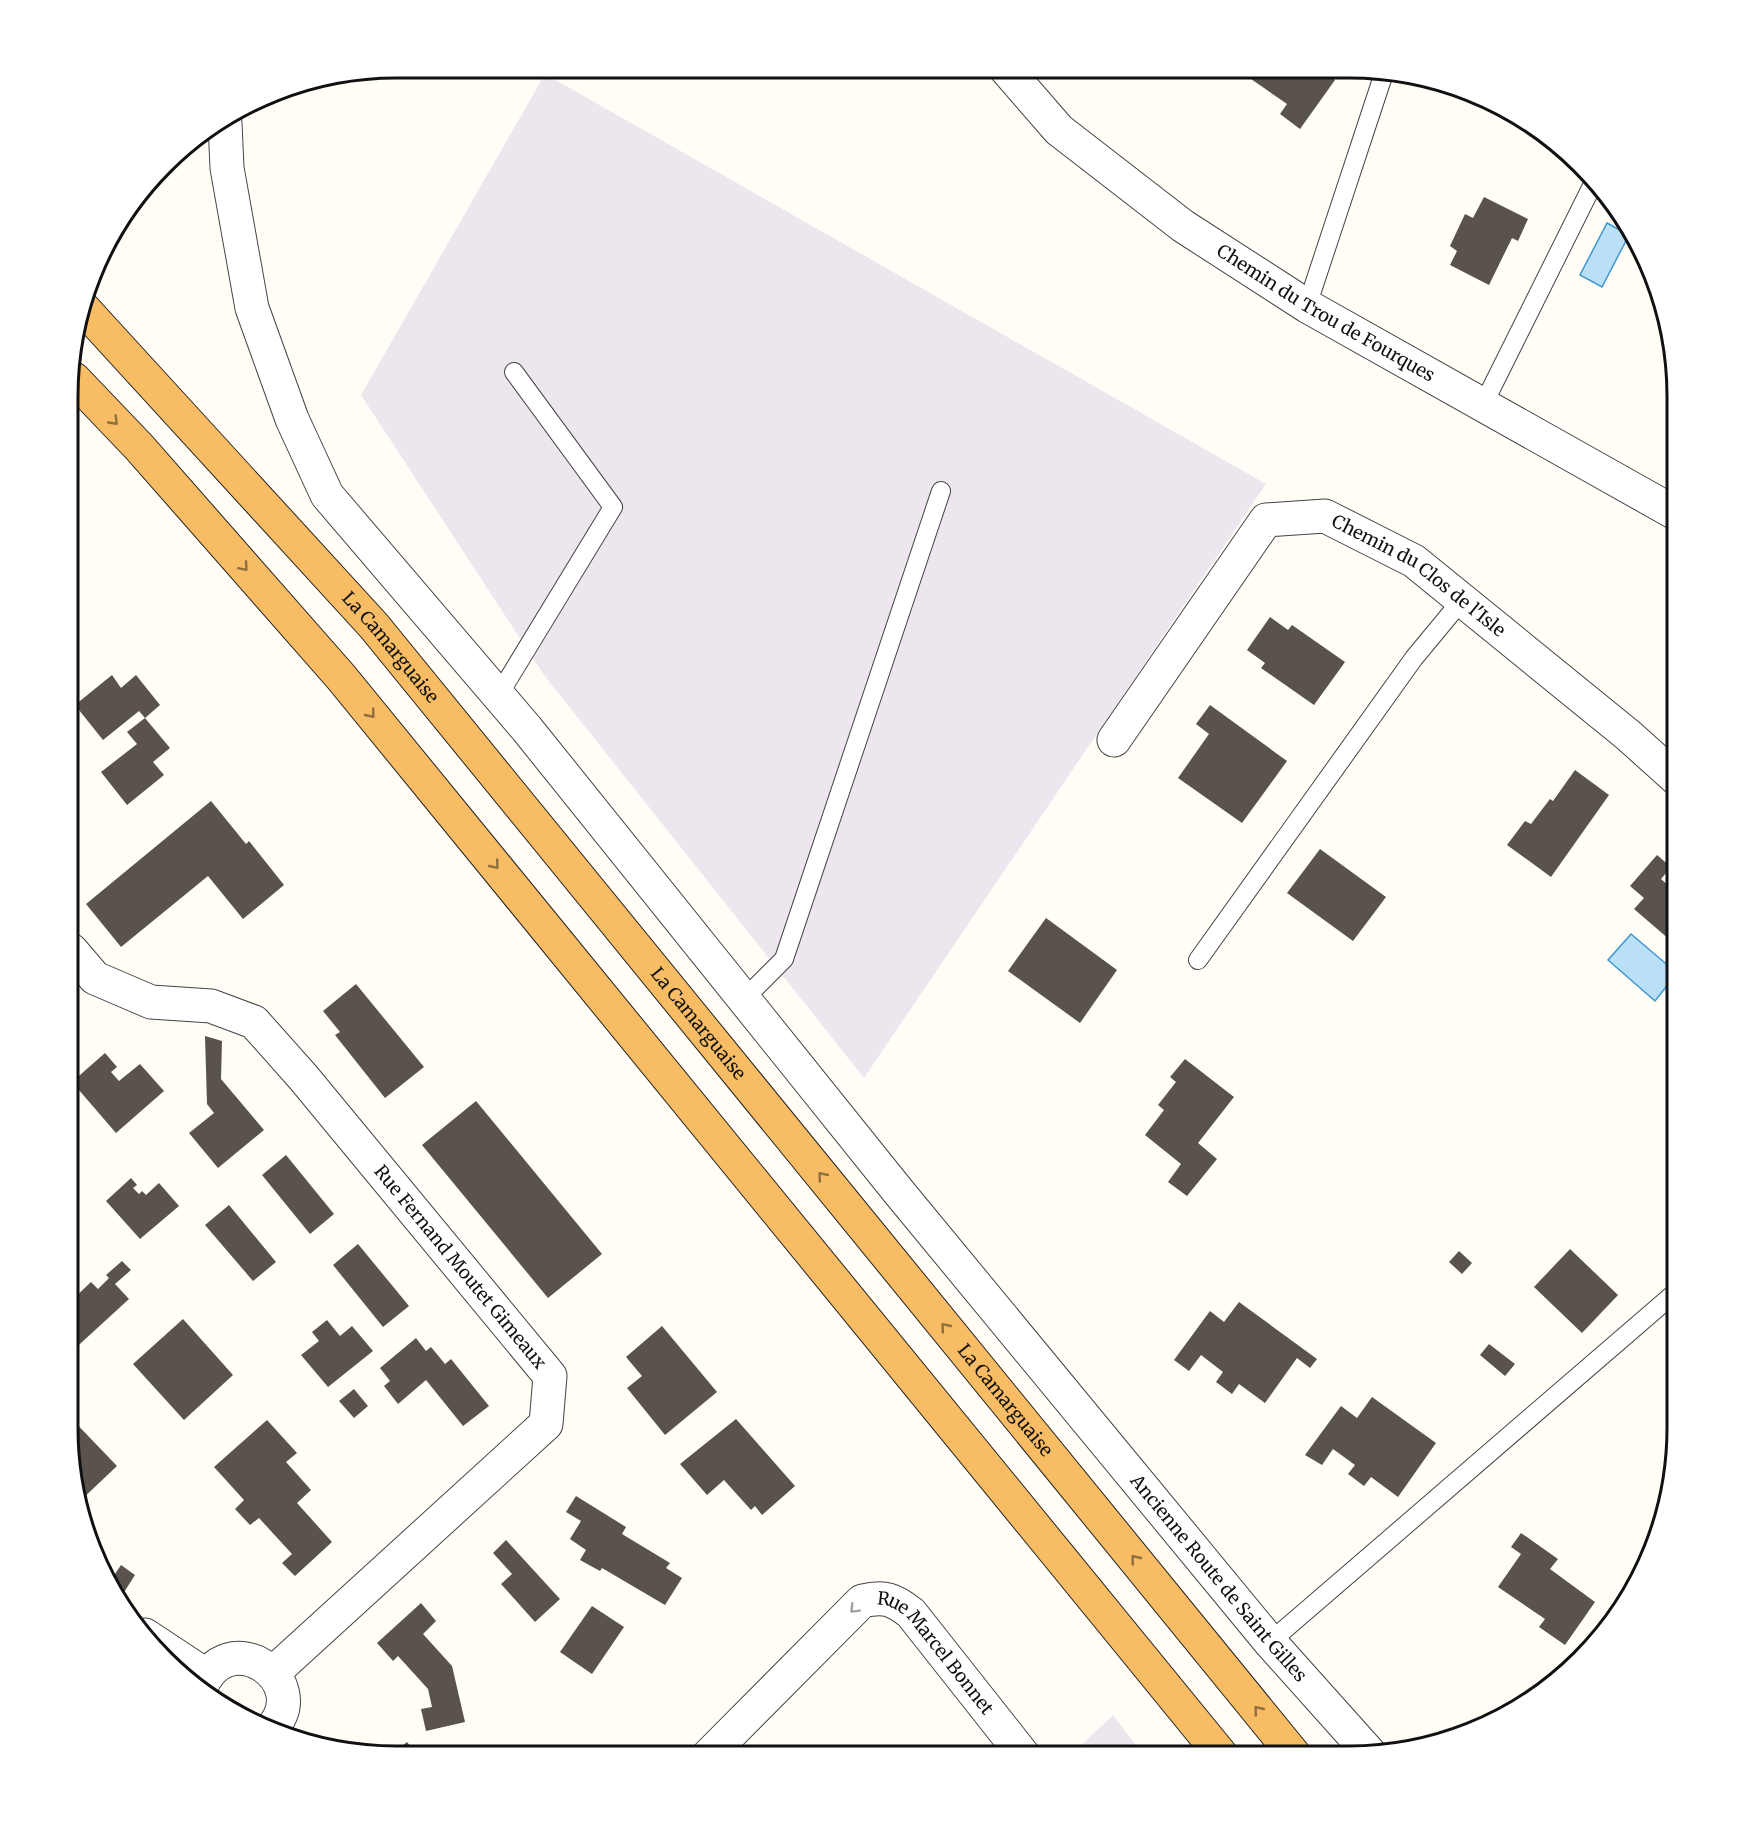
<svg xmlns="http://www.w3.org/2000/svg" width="1745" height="1824" font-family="Merriweather,serif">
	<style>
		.industrial { fill: #eee6ef }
		.water { fill: #b9e0f7; stroke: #3f96cf; stroke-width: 1.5 }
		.building { fill: #5a524d }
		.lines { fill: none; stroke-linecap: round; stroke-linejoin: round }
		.service-casing { stroke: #444; stroke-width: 20 }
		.minor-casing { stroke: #444; stroke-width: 35 }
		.tertiary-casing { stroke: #444; stroke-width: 35 }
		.trunk-casing { stroke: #222; stroke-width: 35 }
		.service { stroke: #fff; stroke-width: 18 }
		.minor { stroke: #fff; stroke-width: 33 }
		.tertiary { stroke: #fff; stroke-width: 33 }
		.trunk { stroke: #f7bc64; stroke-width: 33 }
		.oneway { stroke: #906f3f }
		.oneway2 { stroke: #a0a0a0 }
		.labels { text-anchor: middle; stroke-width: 6; stroke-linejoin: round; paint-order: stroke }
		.street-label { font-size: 18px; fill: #111; stroke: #fff }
		.rim { fill: none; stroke: #111; stroke-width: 3 }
	</style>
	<rect width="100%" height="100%" fill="#fffdf5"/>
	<!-- industrial -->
	<path class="industrial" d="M 545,74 L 1266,484 L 864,1078 L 544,675 L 361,395 Z
		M 1113,1715 L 1144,1756 L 1070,1756 Z"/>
	<!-- water -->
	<path class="water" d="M 1607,223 L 1629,235 L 1602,287 L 1580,275 Z
		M 1631,934 L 1677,973 L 1655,1001 L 1608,960 Z"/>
	<!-- building -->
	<path class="building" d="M 1238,70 L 1322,70 L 1335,80 L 1300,129 L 1280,114 L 1287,104 Z
		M 1484,197 L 1528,219 L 1518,241 L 1512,238 L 1489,285 L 1450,265 L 1457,251 L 1450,246 L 1465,214 L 1473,218 Z
		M 1270,617 L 1288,630 L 1292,625 L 1345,662 L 1314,705 L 1261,668 L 1265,663 L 1247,650 Z
		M 112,675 L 121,688 L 136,675 L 160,705 L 145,718 L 170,748 L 153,762 L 164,775 L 127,805 L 101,772 L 137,744 L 127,732 L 145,718 L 139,711 L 103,740 L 75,705 Z
		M 1210,705 L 1287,761 L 1242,823 L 1178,778 L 1209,734 L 1196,724 Z
		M 1575,770 L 1609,795 L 1551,877 L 1507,845 L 1525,821 L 1531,824 L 1550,799 L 1553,801 Z
		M 211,801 L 246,844 L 249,841 L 284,885 L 243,919 L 208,876 L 121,947 L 86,904 Z
		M 1320,849 L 1386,897 L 1353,941 L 1287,893 Z
		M 1657,855 L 1671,867 L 1661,879 L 1677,893 L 1677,946 L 1634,909 L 1644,898 L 1630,886 Z
		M 1046,918 L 1117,970 L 1080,1023 L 1008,971 Z
		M 356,984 L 424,1067 L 385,1098 L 335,1035 L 340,1032 L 323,1011 Z
		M 205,1036 L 222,1041 L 221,1079 L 264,1130 L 218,1168 L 189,1133 L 214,1113 L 207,1104 Z
		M 105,1053 L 117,1067 L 111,1072 L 119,1081 L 140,1064 L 164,1091 L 116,1133 L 72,1082 Z
		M 1185,1059 L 1234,1097 L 1198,1143 L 1217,1159 L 1187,1196 L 1168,1182 L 1181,1164 L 1145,1135 L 1164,1110 L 1158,1105 L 1176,1082 L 1170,1077 Z
		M 476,1101 L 602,1254 L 548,1298 L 422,1145 Z
		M 286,1155 L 334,1214 L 310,1234 L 262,1175 Z
		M 131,1178 L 137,1185 L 133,1188 L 139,1194 L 142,1191 L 146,1195 L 159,1183 L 179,1206 L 140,1239 L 106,1201 Z
		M 229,1205 L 276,1262 L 253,1281 L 205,1225 Z
		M 358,1244 L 409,1306 L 383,1327 L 333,1265 Z
		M 1570,1249 L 1618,1295 L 1582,1333 L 1534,1287 Z
		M 1459,1251 L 1472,1263 L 1462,1274 L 1449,1262 Z
		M 122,1261 L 131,1270 L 115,1284 L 129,1299 L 69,1354 L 69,1303 L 91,1282 L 98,1289 L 109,1278 L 106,1275 Z
		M 1239,1302 L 1317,1359 L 1310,1368 L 1297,1358 L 1265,1403 L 1239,1384 L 1232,1394 L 1216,1382 L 1223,1372 L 1201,1355 L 1189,1371 L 1174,1360 L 1210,1311 L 1224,1322 Z
		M 183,1319 L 233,1375 L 184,1420 L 133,1364 Z
		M 327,1320 L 340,1336 L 352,1326 L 373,1351 L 328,1387 L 301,1355 L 319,1341 L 312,1332 Z
		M 662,1326 L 717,1392 L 665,1435 L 627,1388 L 642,1376 L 626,1357 Z
		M 416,1338 L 426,1351 L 431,1347 L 445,1364 L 451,1359 L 489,1406 L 463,1426 L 426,1380 L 398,1404 L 384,1386 L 390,1381 L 380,1368 Z
		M 1489,1344 L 1515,1364 L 1505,1376 L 1480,1355 Z
		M 354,1389 L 368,1406 L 354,1418 L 339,1401 Z
		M 1372,1397 L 1436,1443 L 1398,1497 L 1371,1477 L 1364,1486 L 1348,1474 L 1355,1465 L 1333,1449 L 1322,1465 L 1305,1455 L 1341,1406 L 1357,1418 Z
		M 68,1415 L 117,1466 L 79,1502 L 68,1449 Z
		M 736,1419 L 795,1486 L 762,1515 L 755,1506 L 751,1510 L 724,1480 L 707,1495 L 680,1464 Z
		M 267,1420 L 297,1453 L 286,1462 L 311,1490 L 297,1503 L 332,1542 L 295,1576 L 282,1563 L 292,1554 L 259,1518 L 250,1525 L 235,1509 L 244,1500 L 214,1467 Z
		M 576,1496 L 626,1527 L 622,1534 L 670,1563 L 666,1568 L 682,1578 L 665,1605 L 602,1568 L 600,1571 L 580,1560 L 586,1550 L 570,1539 L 581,1521 L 566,1512 Z
		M 1521,1533 L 1558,1559 L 1550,1569 L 1595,1602 L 1565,1645 L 1539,1627 L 1545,1619 L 1498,1587 L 1521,1554 L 1511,1547 Z
		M 506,1540 L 560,1599 L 535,1622 L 501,1584 L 512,1574 L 493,1553 Z
		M 121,1565 L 135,1575 L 121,1597 L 114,1594 L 109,1583 Z
		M 421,1603 L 436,1621 L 423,1634 L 452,1666 L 465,1722 L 426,1731 L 421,1709 L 432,1707 L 428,1689 L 398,1656 L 393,1661 L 377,1643 Z
		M 592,1606 L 624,1627 L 592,1674 L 560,1652 Z
		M 407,1742 L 418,1756 L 390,1756 Z"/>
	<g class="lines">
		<defs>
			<path id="service" d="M 1307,306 L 1385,70
				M 1483,405 L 1594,182
				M 498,696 L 613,507 L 514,372
				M 1198,960 L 1414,658 L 1462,600
				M 744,999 L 784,959 L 941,491
				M 1270,1642 L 1677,1291"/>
			<g id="minor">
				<path id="s1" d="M 1006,69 L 1059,130 L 1183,226 L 1307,306 L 1677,514"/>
				<path id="s2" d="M 1114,740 L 1266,520 L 1325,516 L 1414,561 L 1628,735 L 1677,779"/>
				<path id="s3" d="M 71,950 L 95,978 L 151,1002 L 211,1006 L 254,1022 L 303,1077 L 550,1376 L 546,1424 L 273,1673"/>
				<path d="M 145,1635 L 207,1676"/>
				<path d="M 200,1690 C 226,1620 316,1681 271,1729"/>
				<path id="s4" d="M 708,1756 L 862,1601 C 885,1596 893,1599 911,1613 L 1024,1756"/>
			</g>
			<g id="tertiary">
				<path id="s5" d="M 225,123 L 227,168 L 252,308 L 292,419 L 327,495 L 527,729 L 898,1191 L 1270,1642 L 1372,1756"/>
			</g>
			<g id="trunk">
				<path id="s6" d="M 83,308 L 374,626 L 1295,1756"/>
				<path d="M 74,379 L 139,447 L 341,677 L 1222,1756"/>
			</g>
		</defs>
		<!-- service casing -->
		<use href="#service" class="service-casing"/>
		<!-- minor casing -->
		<use href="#minor" class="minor-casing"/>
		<!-- tertiary casing -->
		<use href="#tertiary" class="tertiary-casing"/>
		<!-- trunk casing -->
		<use href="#trunk" class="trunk-casing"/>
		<!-- service -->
		<use href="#service" class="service"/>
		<!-- minor -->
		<use href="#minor" class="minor"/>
		<!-- tertiary -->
		<use href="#tertiary" class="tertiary"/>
		<!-- trunk -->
		<use href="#trunk" class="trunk"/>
	</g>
	<!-- one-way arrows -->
	<defs><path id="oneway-chevron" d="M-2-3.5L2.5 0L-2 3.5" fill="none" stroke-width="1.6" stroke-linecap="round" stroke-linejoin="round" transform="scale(1.5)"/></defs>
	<g class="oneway">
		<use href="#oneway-chevron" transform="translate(114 421) rotate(46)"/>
		<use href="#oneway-chevron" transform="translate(244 567) rotate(49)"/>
		<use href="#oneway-chevron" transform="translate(371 714) rotate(51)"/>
		<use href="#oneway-chevron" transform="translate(495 865) rotate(51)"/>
		<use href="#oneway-chevron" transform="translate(822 1176) rotate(-129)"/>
		<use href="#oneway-chevron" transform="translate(945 1327) rotate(-129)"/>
		<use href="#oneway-chevron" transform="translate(1135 1559) rotate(-129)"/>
		<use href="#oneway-chevron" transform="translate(1258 1710) rotate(-129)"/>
	</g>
	<use class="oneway2" href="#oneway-chevron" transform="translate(854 1609) rotate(135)"/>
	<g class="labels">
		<!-- street labels -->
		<g class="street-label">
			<text dy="6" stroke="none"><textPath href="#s1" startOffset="405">Chemin du Trou de Fourques</textPath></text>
			<text dy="6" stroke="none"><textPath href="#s2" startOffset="438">Chemin du Clos de l'Isle</textPath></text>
			<text dy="6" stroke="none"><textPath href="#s6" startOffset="458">La Camarguaise</textPath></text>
			<text dy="6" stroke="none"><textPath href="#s6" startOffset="944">La Camarguaise</textPath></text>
			<text dy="6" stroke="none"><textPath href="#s3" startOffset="524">Rue Fernand Moutet Gimeaux</textPath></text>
			<text dy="6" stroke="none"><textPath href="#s6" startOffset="1430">La Camarguaise</textPath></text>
			<text dy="6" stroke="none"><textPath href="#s5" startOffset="1792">Ancienne Route de Saint Gilles</textPath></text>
			<text dy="6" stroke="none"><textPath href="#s4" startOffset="316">Rue Marcel Bonnet</textPath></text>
		</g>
	</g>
	<!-- crop -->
	<path d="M0 0H1745V1824H0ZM396 78H1349A318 318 0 0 1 1667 396V1428A318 318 0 0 1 1349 1746H396A318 318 0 0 1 78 1428V396A318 318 0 0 1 396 78Z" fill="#fff" fill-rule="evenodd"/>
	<path class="rim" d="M396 78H1349A318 318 0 0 1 1667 396V1428A318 318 0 0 1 1349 1746H396A318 318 0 0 1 78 1428V396A318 318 0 0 1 396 78Z"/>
</svg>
